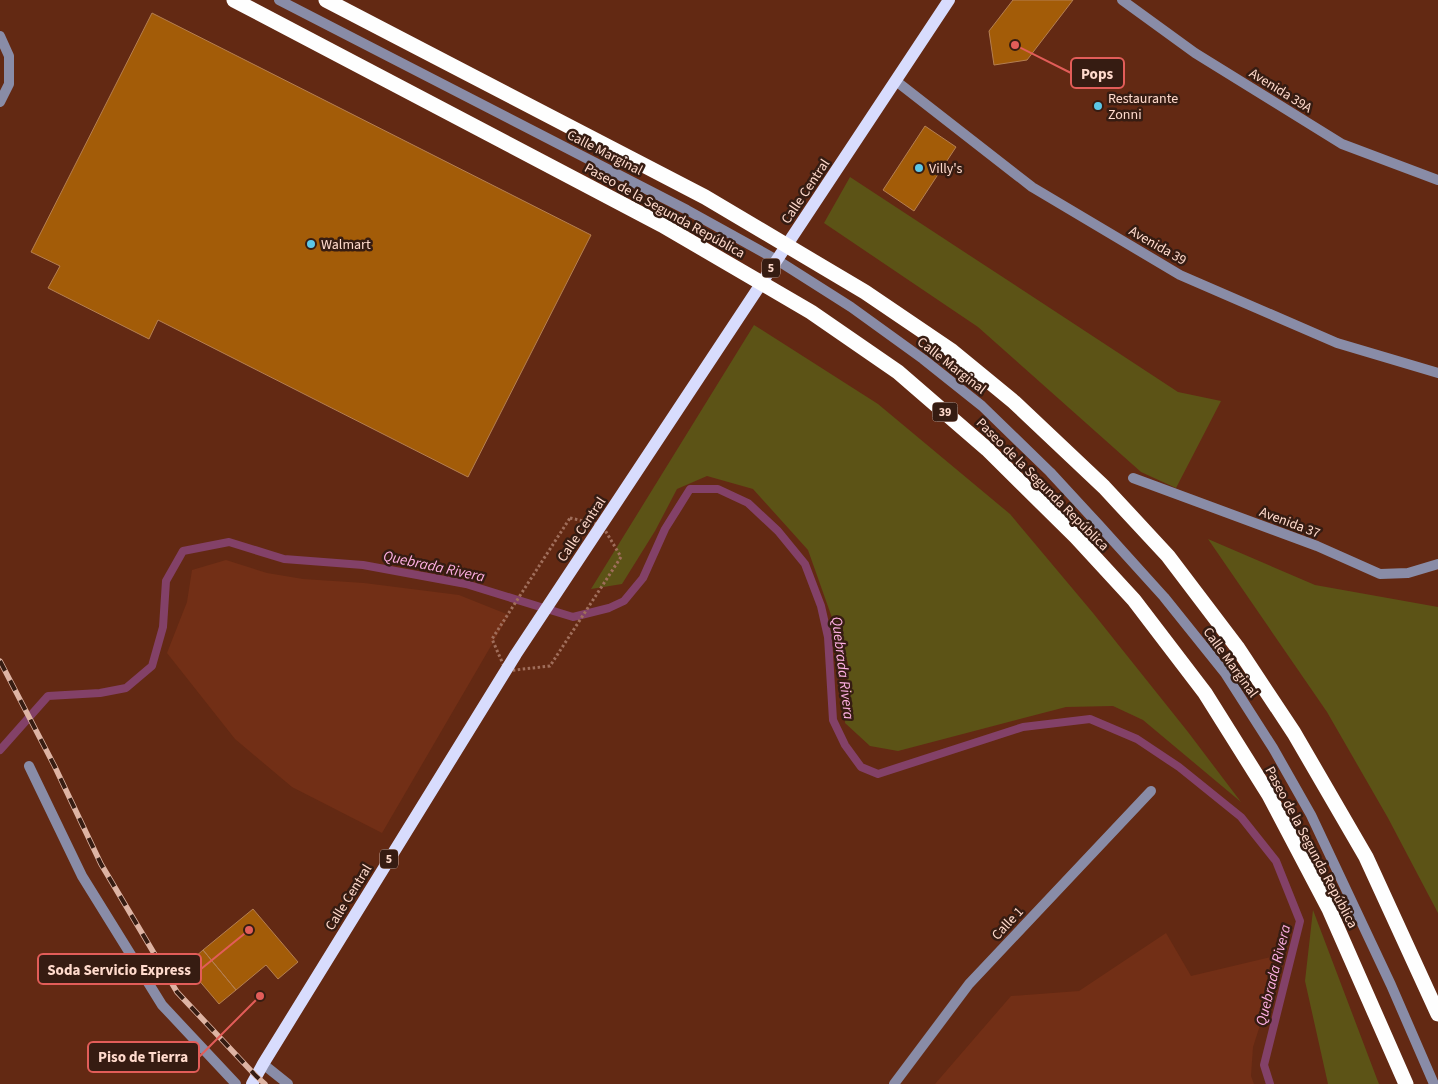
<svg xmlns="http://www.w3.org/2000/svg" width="1438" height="1084" font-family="'Source Sans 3',sans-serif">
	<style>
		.built { fill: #722f16 }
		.green { fill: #5c5316 }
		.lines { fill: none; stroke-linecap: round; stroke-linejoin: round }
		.stream { stroke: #834168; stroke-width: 8 }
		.building { fill: #a35c08; stroke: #b57f51 }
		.path { stroke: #a06e5b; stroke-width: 3; stroke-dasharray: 2.5 2.5; stroke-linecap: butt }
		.lane { stroke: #898ca7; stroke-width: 10 }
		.street { stroke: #898ca7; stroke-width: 10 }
		.primary { stroke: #d8dcfd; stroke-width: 12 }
		.highway { stroke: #fefefe; stroke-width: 15 }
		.rail-casing { stroke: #deb4a4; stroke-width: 5.5 }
		.rail { stroke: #361c12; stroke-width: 4; stroke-dasharray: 11; stroke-linecap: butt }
		.poi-dot { fill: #5cc7e7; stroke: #361c12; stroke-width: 2 }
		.labels { text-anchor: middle; stroke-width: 5; stroke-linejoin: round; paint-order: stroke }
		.shield { fill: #361c12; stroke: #c3a194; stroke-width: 1 }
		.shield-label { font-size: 12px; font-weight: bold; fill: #ffdacc }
		.street-label { font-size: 14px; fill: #ffdacc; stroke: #361c12 }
		.poi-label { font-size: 14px; fill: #ffdacc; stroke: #361c12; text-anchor: start }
		.water-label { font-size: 15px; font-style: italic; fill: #ffb0e4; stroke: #361c12 }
		.leader { fill: none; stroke: #e25d59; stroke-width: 2 }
		.callout-dot { fill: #e25d59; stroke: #361c12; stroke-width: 2 }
		.callout { fill: #361c12; stroke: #e25d59; stroke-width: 2 }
		.callout-label { font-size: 15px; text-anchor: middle; font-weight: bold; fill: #ffdacc }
	</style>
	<rect width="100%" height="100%" fill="#632913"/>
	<!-- built -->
	<path class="built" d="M 226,560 L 267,573 L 303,579 L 364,583 L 459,595 L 509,615 L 382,833 L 292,787 L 235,739 L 167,653 L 187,602 L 192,570 Z
		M 1166,933 L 1191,976 L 1283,954 L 1253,1047 L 1251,1076 L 1254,1084 L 935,1084 L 1011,996 L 1079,991 Z"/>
	<!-- green -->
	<path class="green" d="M 850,177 L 1178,392 L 1221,401 L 1176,488 L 1141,472 L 978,327 L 824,223 Z
		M 754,325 L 878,404 L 1010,514 L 1093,613 L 1188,732 L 1241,802 L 1143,720 L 1113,706 L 1066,707 L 898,751 L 870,746 L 845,723 L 848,663 L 808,550 L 753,489 L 707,476 L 677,489 L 655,531 L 622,584 L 591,589 Z
		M 1208,539 L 1315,585 L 1438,607 L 1438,913 L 1388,818 L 1327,712 Z
		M 1313,910 L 1377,1079 L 1379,1084 L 1328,1084 L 1305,981 Z"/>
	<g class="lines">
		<!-- stream -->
		<path class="stream" d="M 0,750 L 48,696 L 100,693 L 126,688 L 152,666 L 163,627 L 166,581 L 183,551 L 229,542 L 284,559 L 363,565 L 466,584 L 573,617 L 609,608 L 624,601 L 643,578 L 665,529 L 690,489 L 718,489 L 748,503 L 778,531 L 805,564 L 821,606 L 828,637 L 833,720 L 845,745 L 861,767 L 878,774 L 1023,727 L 1090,719 L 1137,739 L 1179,767 L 1241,817 L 1276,861 L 1300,921 L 1264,1065 L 1270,1084"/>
	</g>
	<!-- building -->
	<path class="building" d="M 1013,0 L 1073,0 L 1027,60 L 994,65 L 989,31 Z
		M 152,13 L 591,235 L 468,477 L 158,320 L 149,339 L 48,288 L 60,266 L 31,252 Z
		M 925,126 L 956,147 L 914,211 L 883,190 Z
		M 253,909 L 298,962 L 278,979 L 266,965 L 236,990 L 203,950 Z
		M 203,950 L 236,990 L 219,1004 L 186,965 Z"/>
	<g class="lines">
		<!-- path -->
		<path class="path" d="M 570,518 L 602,525 L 621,557 L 550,666 L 506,671 L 492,639 Z"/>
		<!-- lane -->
		<path class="lane" d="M 0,36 L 9,56 L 9,84 L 0,102
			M 29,766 L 82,876 L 162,1005 L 236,1084"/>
		<!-- street -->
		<path class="street" d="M 279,0 L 687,210 L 777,260 L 851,307 L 923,359 L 982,406 L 1050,472 L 1098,524 L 1164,597 L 1225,673 L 1273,748 L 1311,815 L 1391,985 L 1434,1084
			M 1122,0 L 1195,53 L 1342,144 L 1438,180
			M 896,81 L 1032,187 L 1180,275 L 1337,343 L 1438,373
			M 1133,478 L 1317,546 L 1380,574 L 1408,573 L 1438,564
			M 263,1064 L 288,1084
			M 894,1084 L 969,984 L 1151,791"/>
		<!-- primary -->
		<path class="primary" d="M 252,1084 L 263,1064 L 516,654 L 949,0"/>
		<!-- highway -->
		<path class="highway" d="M 234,0 L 662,225 L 811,312 L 898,372 L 987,449 L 1076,537 L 1134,600 L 1205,693 L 1269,795 L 1329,909 L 1406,1084
			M 326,0 L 705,197 L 865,292 L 952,351 L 1014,402 L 1104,487 L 1168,556 L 1237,647 L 1294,733 L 1366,857 L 1438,1014"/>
		<defs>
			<path id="rail" d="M 0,661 L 55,767 L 101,864 L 177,992 L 256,1076 L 265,1084"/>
		</defs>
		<!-- rail casing -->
		<use href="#rail" class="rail-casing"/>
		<!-- rail -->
		<use href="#rail" class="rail"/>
	</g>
	<!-- markers -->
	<g class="poi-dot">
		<circle cx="1098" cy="106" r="5"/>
		<circle cx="919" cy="168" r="5"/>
		<circle cx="311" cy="244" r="5"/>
	</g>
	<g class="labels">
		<!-- shield labels -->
		<g class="shield">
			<rect x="762" y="258.5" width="18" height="19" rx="4"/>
			<rect x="932.5" y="402.5" width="25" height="19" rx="4"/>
			<rect x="380" y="849.5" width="18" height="19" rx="4"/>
		</g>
		<g class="shield-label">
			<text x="771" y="272">5</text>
			<text x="945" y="416">39</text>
			<text x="389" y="863">5</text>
		</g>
		<!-- street labels -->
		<g class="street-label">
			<text transform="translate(1281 90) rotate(32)" y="5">Avenida 39A</text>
			<text transform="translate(605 152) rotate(27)" y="5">Calle Marginal</text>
			<text transform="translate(805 191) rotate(-56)" y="5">Calle Central</text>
			<text transform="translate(665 210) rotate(29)" y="5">Paseo de la Segunda República</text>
			<text transform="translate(1158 245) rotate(30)" y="5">Avenida 39</text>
			<text transform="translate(952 365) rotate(38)" y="5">Calle Marginal</text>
			<text transform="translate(1043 484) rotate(45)" y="5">Paseo de la Segunda República</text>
			<text transform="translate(1290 522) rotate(21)" y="5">Avenida 37</text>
			<text transform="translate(581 529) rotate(-56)" y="5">Calle Central</text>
			<text transform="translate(1231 662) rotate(54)" y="5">Calle Marginal</text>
			<text transform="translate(1312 847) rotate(62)" y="5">Paseo de la Segunda República</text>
			<text transform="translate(348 897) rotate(-58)" y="5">Calle Central</text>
			<text transform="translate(1007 923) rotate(-47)" y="5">Calle 1</text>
		</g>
		<!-- poi labels -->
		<g class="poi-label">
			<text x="1108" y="103">Restaurante<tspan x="1108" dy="16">Zonni</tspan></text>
			<text x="929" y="173">Villy's</text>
			<text x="321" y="249">Walmart</text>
		</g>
		<!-- water labels -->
		<g class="water-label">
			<text transform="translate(434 566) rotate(12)" y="5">Quebrada Rivera</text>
			<text transform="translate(843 668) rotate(83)" y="5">Quebrada Rivera</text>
			<text transform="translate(1273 975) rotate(-76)" y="5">Quebrada Rivera</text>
		</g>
	</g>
	<!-- callouts -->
	<path class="leader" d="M1015 45L1071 73M249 930L201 969M260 996L199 1057"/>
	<g class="callout-dot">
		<circle cx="1015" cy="45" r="5"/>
		<circle cx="249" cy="930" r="5"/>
		<circle cx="260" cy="996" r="5"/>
	</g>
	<g class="callout">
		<rect x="1071" y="58" width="53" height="30" rx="5"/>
		<rect x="38" y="954" width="163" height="30" rx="5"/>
		<rect x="88" y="1042" width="111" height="30" rx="5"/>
	</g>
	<g class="callout-label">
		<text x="1097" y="79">Pops</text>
		<text x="119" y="975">Soda Servicio Express</text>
		<text x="143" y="1062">Piso de Tierra</text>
	</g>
</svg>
